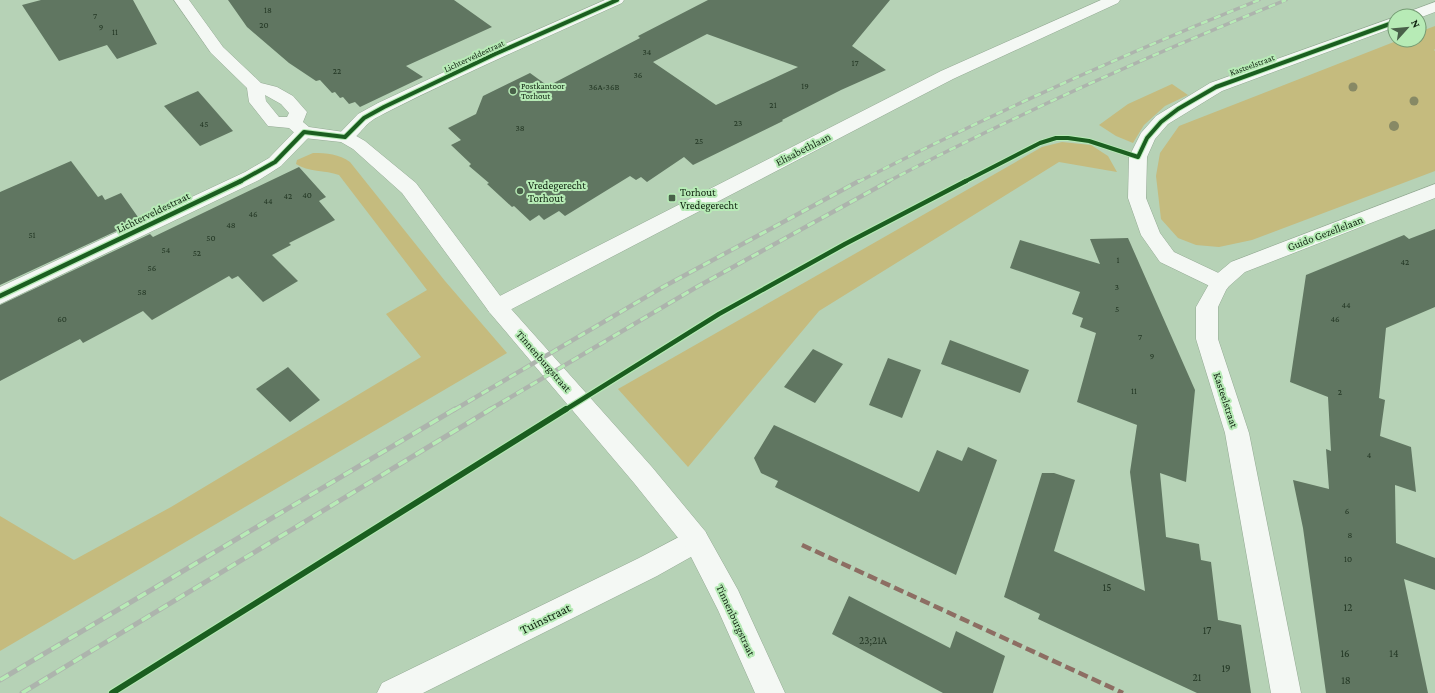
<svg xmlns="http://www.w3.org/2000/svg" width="1435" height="693" font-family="'Crimson Pro',serif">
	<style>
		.green { fill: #c5bb7e }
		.building { fill: #607661; fill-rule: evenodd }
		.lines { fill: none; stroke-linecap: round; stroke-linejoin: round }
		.minor-casing { stroke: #93a993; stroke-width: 1 }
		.tertiary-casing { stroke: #93a993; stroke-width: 1 }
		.minor { fill: #f4f8f4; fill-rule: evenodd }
		.tertiary { fill: #f4f8f4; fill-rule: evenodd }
		.rail-far2-casing { stroke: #adb4ad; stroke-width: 3.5 }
		.rail-far1-casing { stroke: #adb4ad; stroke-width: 4.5 }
		.rail-casing { stroke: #adb4ad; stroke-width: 5 }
		.rail-far2 { stroke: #b7ebb6; stroke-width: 2.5; stroke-dasharray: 7; stroke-linecap: butt }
		.rail-far1 { stroke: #b7ebb6; stroke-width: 3; stroke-dasharray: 8; stroke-linecap: butt }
		.rail { stroke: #b7ebb6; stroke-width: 3.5; stroke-dasharray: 10; stroke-linecap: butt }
		.quiet { stroke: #8d6e63; stroke-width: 4.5; stroke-dasharray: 10 4.5; stroke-linecap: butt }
		.cycleway-far2-casing { stroke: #b7ebb6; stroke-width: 6 }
		.cycleway-far1-casing { stroke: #b7ebb6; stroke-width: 7 }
		.cycleway-casing { stroke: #b7ebb6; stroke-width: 8 }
		.cycleway-far2 { stroke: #1b5e20; stroke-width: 4 }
		.cycleway-far1 { stroke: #1b5e20; stroke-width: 4.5 }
		.cycleway { stroke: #1b5e20; stroke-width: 6 }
		.tree { fill: #878965 }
		.poi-dot { fill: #496049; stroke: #b7ebb6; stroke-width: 1.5 }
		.labels { text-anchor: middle; stroke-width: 4; stroke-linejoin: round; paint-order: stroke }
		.number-label { font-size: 9px; fill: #233724 }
		.far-street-label { font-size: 9px; fill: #0f220f; stroke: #b7ebb6 }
		.far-poi-label { font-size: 9px; fill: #0f220f; stroke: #b7ebb6; text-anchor: start }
		.street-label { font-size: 11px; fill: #0f220f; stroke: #b7ebb6 }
		.poi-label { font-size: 11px; fill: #0f220f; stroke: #b7ebb6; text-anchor: start }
		.near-number-label { font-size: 11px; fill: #233724 }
		.near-street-label { font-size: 13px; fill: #0f220f; stroke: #b7ebb6 }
	</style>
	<rect width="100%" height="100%" fill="#b6d2b6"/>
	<!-- green -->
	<path class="green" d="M 1435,26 L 1435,49 L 1434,50 L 1435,51 L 1435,171 L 1252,240 L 1219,247 L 1196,245 L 1178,238 L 1161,219 L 1156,176 L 1160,153 L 1179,126 L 1399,40 L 1419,40 L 1419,32 Z
		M 1172,84 L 1188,95 L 1165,106 L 1144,125 L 1133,143 L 1116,136 L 1099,125 L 1128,104 Z
		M 1062,142 L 1091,145 L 1108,156 L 1117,172 L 1059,162 L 819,311 L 688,467 L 618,389 L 1042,147 Z
		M 313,153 C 327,153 339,154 350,162 L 445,281 L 507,353 L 0,651 L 0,516 L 74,560 L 171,507 L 421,357 L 386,314 L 427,290 L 339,175 C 325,170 308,172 296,164 L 297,160 Z"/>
	<!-- building -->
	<path class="building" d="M 41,0 L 133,0 L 157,44 L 117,59 L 107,45 L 59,61 L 22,5 Z
		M 228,0 L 454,0 L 492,27 L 406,66 L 423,77 L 360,107 L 355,102 L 349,104 L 343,97 L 340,98 L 335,92 L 332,93 L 320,80 L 316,81 L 289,63 L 247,27 Z
		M 708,0 L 890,0 L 852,46 L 886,70 L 841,90 L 782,120 L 783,121 L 693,165 L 684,157 L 647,182 L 641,177 L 636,180 L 630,176 L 565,216 L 559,211 L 544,220 L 539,215 L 530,221 L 514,206 L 512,207 L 487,184 L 489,183 L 469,166 L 471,164 L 451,145 L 461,140 L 448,128 L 476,114 L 483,96 L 530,73 L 548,86 L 640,38 L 638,36 ZM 707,34 L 798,67 L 716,105 L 653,62 Z
		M 198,91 L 233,131 L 200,146 L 164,106 Z
		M 71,161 L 98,197 L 102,195 L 105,200 L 121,193 L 140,220 L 0,285 L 0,192 Z
		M 299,167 L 326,197 L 319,201 L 335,220 L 289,243 L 291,245 L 272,255 L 298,281 L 263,302 L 238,276 L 232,279 L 229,276 L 152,320 L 143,311 L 83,343 L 80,339 L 0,381 L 0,305 L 150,234 L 153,237 Z
		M 1435,229 L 1435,307 L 1386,328 L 1379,398 L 1385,400 L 1380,436 L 1411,447 L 1416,492 L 1395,485 L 1396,543 L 1435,558 L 1435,590 L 1404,579 L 1428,693 L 1326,693 L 1303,528 L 1293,480 L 1329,489 L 1326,449 L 1331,451 L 1328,397 L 1290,382 L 1306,275 L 1404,235 L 1409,239 Z
		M 1128,238 L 1195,390 L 1186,482 L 1160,473 L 1166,537 L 1199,544 L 1201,560 L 1211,562 L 1218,620 L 1241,625 L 1251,693 L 1197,693 L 1038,619 L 1040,614 L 1004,597 L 1042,473 L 1054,473 L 1075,480 L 1054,551 L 1145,591 L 1130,472 L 1137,425 L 1077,402 L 1096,333 L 1080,327 L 1083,318 L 1072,314 L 1080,292 L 1010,268 L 1020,240 L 1100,264 L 1090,239 Z
		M 950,340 L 1029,370 L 1020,393 L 941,364 Z
		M 813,349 L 843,364 L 815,403 L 784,387 Z
		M 888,358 L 921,370 L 902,418 L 869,405 Z
		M 288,367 L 320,400 L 290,422 L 256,389 Z
		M 774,425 L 919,492 L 937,450 L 962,461 L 968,447 L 997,460 L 956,575 L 775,487 L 778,481 L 761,473 L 754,458 Z
		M 849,596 L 950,648 L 956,631 L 1005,656 L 993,693 L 943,693 L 832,634 Z"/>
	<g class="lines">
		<defs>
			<path id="minor" d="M 605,0 L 624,0 L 622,3 C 545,38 467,72 391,110 C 384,114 376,117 370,122 C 359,131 354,145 339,141 L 336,137 L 358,114 L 378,103 L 489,51 Z
				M 1101,0 L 1120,0 L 1118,3 L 953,79 L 504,313 L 497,315 L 490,313 L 486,307 L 490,301 L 941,71 Z
				M 1435,2 L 1435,12 L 1419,18 L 1419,16 L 1402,16 L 1405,13 Z
				M 1395,17 L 1395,27 L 1222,91 L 1168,124 L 1155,139 L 1147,157 L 1146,198 L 1160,233 L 1174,252 L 1227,277 L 1230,283 L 1227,289 L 1220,291 L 1160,262 L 1141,235 L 1128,198 L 1129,157 L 1141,133 L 1156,116 L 1210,83 Z
				M 304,126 L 310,128 L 313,132 L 310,136 L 281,166 L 259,180 L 0,304 L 0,287 L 245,172 L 269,158 L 298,128 Z
				M 696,528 L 705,531 L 709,540 L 705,549 L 657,576 L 423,693 L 377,693 L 382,683 L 639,558 Z"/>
			<path id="tertiary" d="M 174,0 L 189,0 L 223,47 L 261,83 L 277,87 L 293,96 L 307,112 L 303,122 L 309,127 L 351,133 L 365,141 L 416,183 L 504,301 L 652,467 L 705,531 L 738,590 L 785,693 L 755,693 L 718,610 L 687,549 L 634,483 L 490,313 L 402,193 L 353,149 L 341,142 L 304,138 L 298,136 L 289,128 L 268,126 L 249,102 L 247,88 L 211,53 ZM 265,95 L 281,104 L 289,113 L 287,117 L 279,117 L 266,101 Z
				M 1435,184 L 1435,198 L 1245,272 L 1227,288 L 1218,307 L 1218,339 L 1249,433 L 1301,693 L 1271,693 L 1225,433 L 1196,339 L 1196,307 L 1213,277 L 1231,262 Z"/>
		</defs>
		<!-- minor casing -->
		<use href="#minor" class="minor-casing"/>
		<!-- tertiary casing -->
		<use href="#tertiary" class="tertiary-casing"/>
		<!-- minor -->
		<use href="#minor" class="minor"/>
		<!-- tertiary -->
		<use href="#tertiary" class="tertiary"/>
		<defs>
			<path id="rail-far2" d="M 858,182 C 989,115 1122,55 1259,0
				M 887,182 C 1017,114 1150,55 1286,0"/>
			<path id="rail-far1" d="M 454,410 L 663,287 L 859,181
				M 489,410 L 695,288 L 889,181"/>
			<path id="rail" d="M 0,680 L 455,409
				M 22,693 L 491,409"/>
		</defs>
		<!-- rail-far2 casing -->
		<use href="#rail-far2" class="rail-far2-casing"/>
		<!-- rail-far1 casing -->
		<use href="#rail-far1" class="rail-far1-casing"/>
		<!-- rail casing -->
		<use href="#rail" class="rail-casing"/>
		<!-- rail-far2 -->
		<use href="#rail-far2" class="rail-far2"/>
		<!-- rail-far1 -->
		<use href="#rail-far1" class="rail-far1"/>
		<!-- rail -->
		<use href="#rail" class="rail"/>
		<!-- quiet -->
		<path class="quiet" d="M 802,545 L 1123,693"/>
		<defs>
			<path id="cycleway-far2" d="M 239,182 L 275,162 L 304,132 L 345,137 L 364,118 L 384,107 L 495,54 L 617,0
				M 964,182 L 1040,143 L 1056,138 L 1068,138 L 1089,141 L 1138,157 L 1147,138 L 1161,122 L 1178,109 L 1216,87 L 1395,22"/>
			<path id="cycleway-far1" d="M 0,296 L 241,181
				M 565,410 L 719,314 L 845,244 L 966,181"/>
			<path id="cycleway" d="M 112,693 L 566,409"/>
		</defs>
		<!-- cycleway-far2 casing -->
		<use href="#cycleway-far2" class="cycleway-far2-casing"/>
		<!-- cycleway-far1 casing -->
		<use href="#cycleway-far1" class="cycleway-far1-casing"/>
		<!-- cycleway casing -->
		<use href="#cycleway" class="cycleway-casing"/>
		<!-- cycleway-far2 -->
		<use href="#cycleway-far2" class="cycleway-far2"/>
		<!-- cycleway-far1 -->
		<use href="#cycleway-far1" class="cycleway-far1"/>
		<!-- cycleway -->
		<use href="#cycleway" class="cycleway"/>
	</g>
	<!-- trees -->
	<g class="tree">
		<circle cx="1353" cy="87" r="4.5"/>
		<circle cx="1414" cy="101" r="4.5"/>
		<circle cx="1394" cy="126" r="5"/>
	</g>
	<!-- markers -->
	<g class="poi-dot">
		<circle cx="513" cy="91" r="4"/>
		<circle cx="520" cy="191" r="4"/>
		<rect x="668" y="194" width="8" height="8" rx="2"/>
	</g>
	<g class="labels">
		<!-- number labels -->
		<g class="number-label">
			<text x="268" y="13">18</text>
			<text x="95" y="19">7</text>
			<text x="264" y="28">20</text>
			<text x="101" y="30">9</text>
			<text x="115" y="35">11</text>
			<text x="647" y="55">34</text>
			<text x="855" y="66">17</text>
			<text x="337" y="74">22</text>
			<text x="638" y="78">36</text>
			<text x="805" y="89">19</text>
			<text x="604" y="90">36A-36B</text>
			<text x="773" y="108">21</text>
			<text x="738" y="126">23</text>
			<text x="204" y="127">45</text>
			<text x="520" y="131">38</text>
			<text x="699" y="144">25</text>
			<text x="307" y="198">40</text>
			<text x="288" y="199">42</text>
			<text x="268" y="204">44</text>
			<text x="253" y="217">46</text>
			<text x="231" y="228">48</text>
			<text x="32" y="238">51</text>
			<text x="211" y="241">50</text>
			<text x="166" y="253">54</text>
			<text x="197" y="256">52</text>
			<text x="1118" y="263">1</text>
			<text x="1405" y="265">42</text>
			<text x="152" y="271">56</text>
			<text x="1117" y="290">3</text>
			<text x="142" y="295">58</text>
			<text x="1346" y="308">44</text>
			<text x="1117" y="312">5</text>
			<text x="62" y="322">60</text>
			<text x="1335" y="322">46</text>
			<text x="1140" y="340">7</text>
			<text x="1152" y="359">9</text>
			<text x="1134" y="394">11</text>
			<text x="1340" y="395">2</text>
			<text x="1369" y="458">4</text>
			<text x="1347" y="514">6</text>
			<text x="1350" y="538">8</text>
			<text x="1348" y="562">10</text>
		</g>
		<!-- far-street labels -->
		<g class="far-street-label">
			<text transform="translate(474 56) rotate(-25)" y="3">Lichterveldestraat</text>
			<text transform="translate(1252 65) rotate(-20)" y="3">Kasteelstraat</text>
		</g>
		<!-- far-poi labels -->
		<g class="far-poi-label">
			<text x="521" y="89">Postkantoor<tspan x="521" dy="10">Torhout</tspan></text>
		</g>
		<!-- street labels -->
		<g class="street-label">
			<text transform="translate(803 149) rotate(-27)" y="4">Elisabethlaan</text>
			<text transform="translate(153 212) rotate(-26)" y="4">Lichterveldestraat</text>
			<text transform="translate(1325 233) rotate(-21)" y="4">Guido Gezellelaan</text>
			<text transform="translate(544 361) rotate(49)" y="4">Tinnenburgstraat</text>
			<text transform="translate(1226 400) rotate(72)" y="4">Kasteelstraat</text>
			<text transform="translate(736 620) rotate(65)" y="4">Tinnenburgstraat</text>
		</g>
		<!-- poi labels -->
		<g class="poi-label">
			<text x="528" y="189">Vredegerecht<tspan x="528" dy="13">Torhout</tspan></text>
			<text x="680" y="196">Torhout<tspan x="680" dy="13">Vredegerecht</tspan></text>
		</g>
		<!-- near-number labels -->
		<g class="near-number-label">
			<text x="1107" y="591">15</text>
			<text x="1348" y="611">12</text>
			<text x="1207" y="634">17</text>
			<text x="873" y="644">23;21A</text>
			<text x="1345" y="657">16</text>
			<text x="1394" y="657">14</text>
			<text x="1226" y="672">19</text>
			<text x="1197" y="681">21</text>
			<text x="1346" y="684">18</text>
		</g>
		<!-- near-street labels -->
		<g class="near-street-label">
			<text transform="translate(545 618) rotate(-26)" y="5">Tuinstraat</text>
		</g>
	</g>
	<!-- north arrow -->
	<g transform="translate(1407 28) rotate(63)"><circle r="19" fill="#b7ebb6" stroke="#749b73"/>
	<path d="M0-3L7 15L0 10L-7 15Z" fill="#496049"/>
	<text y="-6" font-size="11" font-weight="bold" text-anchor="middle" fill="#0f220f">N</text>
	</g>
</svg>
